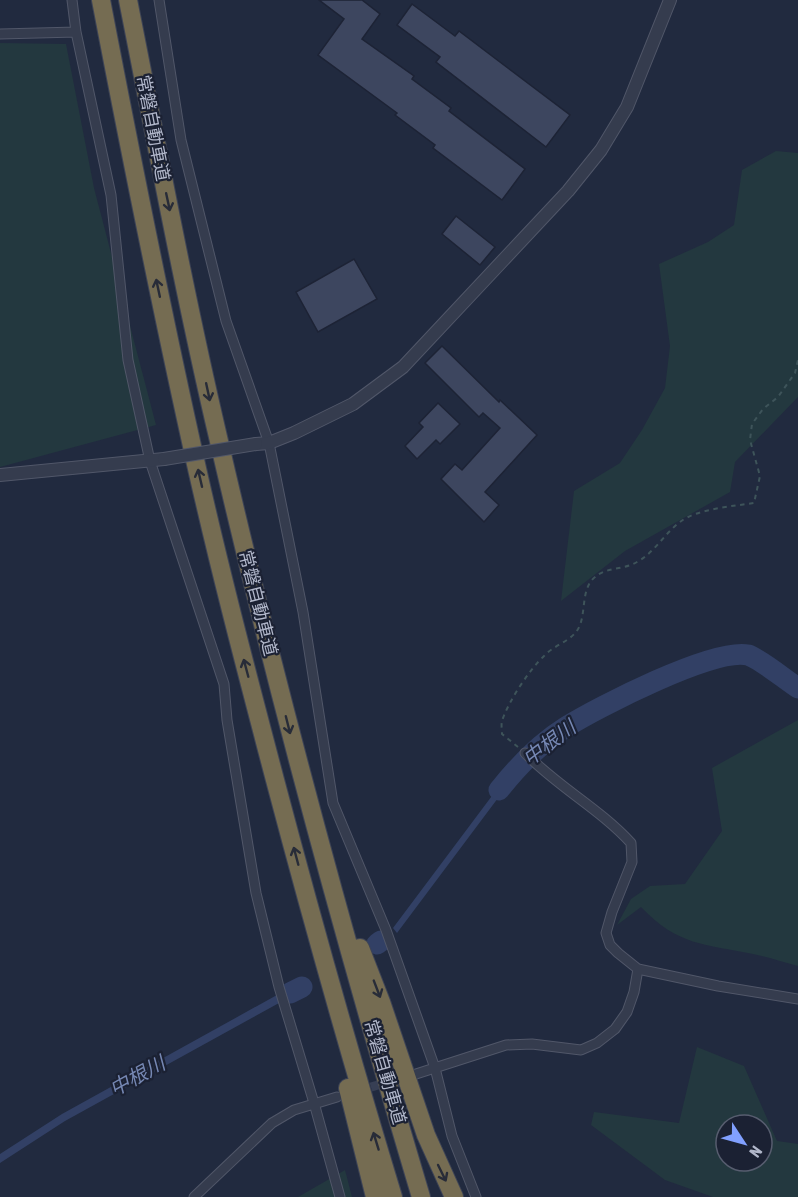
<svg xmlns="http://www.w3.org/2000/svg" width="798" height="1197" font-family="'Asap Condensed','Noto Sans JP',sans-serif">
	<style>
		.green { fill: #23383f; fill-rule: evenodd }
		.water { fill: #324065 }
		.lines { fill: none; stroke-linecap: round; stroke-linejoin: round }
		.river { stroke: #324065; stroke-width: 21 }
		.building { fill: #3d465f; stroke: #1d2335; stroke-width: 1.5 }
		.minor-tunnel { stroke: #373f54; stroke-width: 9; stroke-dasharray: 9 4.5; stroke-linecap: butt }
		.minor-casing { stroke: #515769; stroke-width: 11 }
		.tertiary-casing { stroke: #515769; stroke-width: 14 }
		.motorway-casing { stroke: #3e4456; stroke-width: 20 }
		.path { stroke: #3e545a; stroke-width: 2; stroke-dasharray: 4.5 4.5; stroke-linecap: butt }
		.minor { stroke: #353c4e; stroke-width: 9 }
		.tertiary { stroke: #353c4e; stroke-width: 12 }
		.motorway { stroke: #756c52; stroke-width: 18 }
		.tertiary-bridge-casing { stroke: #515769; stroke-width: 14; stroke-linecap: butt }
		.tertiary-bridge { stroke: #353c4e; stroke-width: 12 }
		.oneway { stroke: #282c38 }
		.labels { text-anchor: middle; stroke-width: 4.5; stroke-linejoin: round; paint-order: stroke }
		.street-label { font-size: 18px; fill: #b1b7ca; stroke: #1b2133 }
		.water-label { font-size: 20px; font-style: italic; fill: #7688b4; stroke: #1b2133 }
	</style>
	<rect width="100%" height="100%" fill="#212a3f"/>
	<!-- green -->
	<path class="green" d="M 0,43 L 66,44 L 94,188 L 156,425 L 0,467 Z
		M 776,151 L 798,153 L 798,397 L 735,462 L 730,492 L 625,551 L 561,601 L 574,491 L 620,463 L 642,430 L 665,388 L 670,346 L 659,264 L 708,242 L 734,225 L 742,170 Z
		M 798,720 L 798,966 C 783,962 768,957 753,954 C 705,944 678,946 641,907 L 617,925 L 631,899 L 650,886 L 685,884 L 722,831 L 712,768 Z
		M 697,1047 L 744,1066 L 777,1141 L 798,1144 L 798,1197 L 713,1197 L 665,1180 L 591,1125 L 594,1112 L 679,1123 ZM 726,1125 L 762,1125 L 762,1161 L 726,1161 Z
		M 345,1170 L 352,1197 L 298,1197 Z"/>
	<!-- water -->
	<path class="water" d="M 515,765 L 519,770 L 397,933 L 393,928 Z
		M 277,995 L 279,1003 L 65,1121 L 0,1163 L 0,1154 L 62,1114 Z"/>
	<g class="lines">
		<!-- river -->
		<path class="river" d="M 499,790 C 518,766 539,744 566,727 C 598,707 713,648 748,655 C 759,658 787,681 798,688
			M 377,944 L 381,941
			M 290,993 L 302,987"/>
	</g>
	<!-- building -->
	<path class="building" d="M 319,0 L 362,0 L 380,14 L 362,39 L 414,76 L 412,79 L 451,108 L 449,111 L 525,169 L 502,200 L 433,148 L 435,145 L 395,115 L 397,113 L 318,55 L 344,19 Z
		M 412,4 L 455,36 L 459,31 L 570,115 L 546,147 L 436,62 L 440,57 L 397,25 Z
		M 456,216 L 495,247 L 480,265 L 442,234 Z
		M 354,259 L 377,299 L 318,332 L 296,292 Z
		M 442,346 L 499,402 L 500,400 L 537,435 L 485,492 L 499,505 L 484,522 L 441,479 L 455,464 L 462,470 L 500,428 L 483,413 L 479,417 L 425,363 Z
		M 438,403 L 460,424 L 440,444 L 436,440 L 417,459 L 405,446 L 423,427 L 419,423 Z"/>
	<g class="lines">
		<!-- minor-tunnel -->
		<path class="minor-tunnel" d="M 358,1091 L 391,1081"/>
		<defs>
			<path id="minor" d="M 72,0 L 76,32 L 111,195 L 128,360 L 150,461 L 224,684 L 227,720 L 256,893 L 279,987 L 314,1103 L 340,1197
				M 159,0 L 181,140 L 226,321 L 269,443 L 303,612 L 333,803 L 386,930 L 435,1068 L 452,1136 L 476,1197
				M 0,34 L 76,32
				M 525,753 C 558,787 600,809 631,843 L 632,862 L 612,912 L 606,933 L 610,945 L 618,953 L 638,969 L 718,986 L 798,999
				M 416,1074 L 506,1045 L 532,1044 L 581,1050 L 597,1043 L 615,1029 L 627,1012 L 634,992 L 638,969
				M 194,1197 L 272,1123 L 294,1110 L 337,1097"/>
			<path id="tertiary" d="M 256,444 L 269,443 L 294,433 L 353,404 L 403,367 L 568,191 L 601,150 L 627,107 L 670,0
				M 0,475 L 164,459"/>
			<path id="motorway" d="M 101,0 C 129,146 158,292 190,437 C 215,552 245,666 275,780 C 312,920 351,1059 393,1197
				M 128,0 C 157,146 184,292 218,437 C 277,693 346,946 421,1197
				M 360,948 L 381,1002 L 426,1135 L 454,1197
				M 348,1088 L 375,1197"/>
		</defs>
		<!-- minor casing -->
		<use href="#minor" class="minor-casing"/>
		<!-- tertiary casing -->
		<use href="#tertiary" class="tertiary-casing"/>
		<!-- motorway casing -->
		<use href="#motorway" class="motorway-casing"/>
		<!-- path -->
		<path class="path" d="M 518,747 L 502,734 C 502,730 501,725 502,721 C 508,702 529,670 544,656 C 553,646 568,642 576,632 C 588,617 579,590 595,577 C 606,567 624,570 637,562 C 655,552 664,534 680,522 C 696,509 734,506 754,503 L 760,476 L 750,440 L 752,424 L 763,409 L 778,397 L 795,373 L 798,360"/>
		<!-- minor -->
		<use href="#minor" class="minor"/>
		<!-- tertiary -->
		<use href="#tertiary" class="tertiary"/>
		<!-- motorway -->
		<use href="#motorway" class="motorway"/>
		<defs>
			<path id="tertiary-bridge" d="M 164,459 L 256,444"/>
		</defs>
		<!-- tertiary-bridge casing -->
		<use href="#tertiary-bridge" class="tertiary-bridge-casing"/>
		<!-- tertiary-bridge -->
		<use href="#tertiary-bridge" class="tertiary-bridge"/>
	</g>
	<!-- one-way arrows -->
	<defs><path id="oneway-shaft" d="M-6 0H5M1.5-3L5.5 0L1.5 3" fill="none" stroke-width="1.6" stroke-linecap="round" stroke-linejoin="round" transform="scale(1.5)"/></defs>
	<g class="oneway">
		<use href="#oneway-shaft" transform="translate(168 202) rotate(78)"/>
		<use href="#oneway-shaft" transform="translate(158 288) rotate(-102)"/>
		<use href="#oneway-shaft" transform="translate(208 392) rotate(78)"/>
		<use href="#oneway-shaft" transform="translate(200 478) rotate(-103)"/>
		<use href="#oneway-shaft" transform="translate(246 668) rotate(-105)"/>
		<use href="#oneway-shaft" transform="translate(288 725) rotate(76)"/>
		<use href="#oneway-shaft" transform="translate(296 856) rotate(-105)"/>
		<use href="#oneway-shaft" transform="translate(377 989) rotate(69)"/>
		<use href="#oneway-shaft" transform="translate(376 1141) rotate(-107)"/>
		<use href="#oneway-shaft" transform="translate(442 1173) rotate(64)"/>
	</g>
	<g class="labels">
		<!-- street labels -->
		<g class="street-label">
			<text transform="translate(153 128) rotate(79)" y="6">常磐自動車道</text>
			<text transform="translate(258 603) rotate(76)" y="6">常磐自動車道</text>
			<text transform="translate(385 1072) rotate(74)" y="6">常磐自動車道</text>
		</g>
		<!-- water labels -->
		<g class="water-label">
			<text transform="translate(549 743) rotate(-37)" y="7">中根川</text>
			<text transform="translate(137 1076) rotate(-29)" y="7">中根川</text>
		</g>
	</g>
	<!-- north arrow -->
	<g transform="translate(744 1143) rotate(126)"><circle r="28" fill="#1b2133" stroke="#575d6f" stroke-width="1.5"/>
	<path d="M0-4.5L10 22L0 15L-10 22Z" fill="#81a0ff"/>
	<text y="-9" font-size="16" font-weight="bold" text-anchor="middle" fill="#b1b7ca">N</text>
	</g>
</svg>
